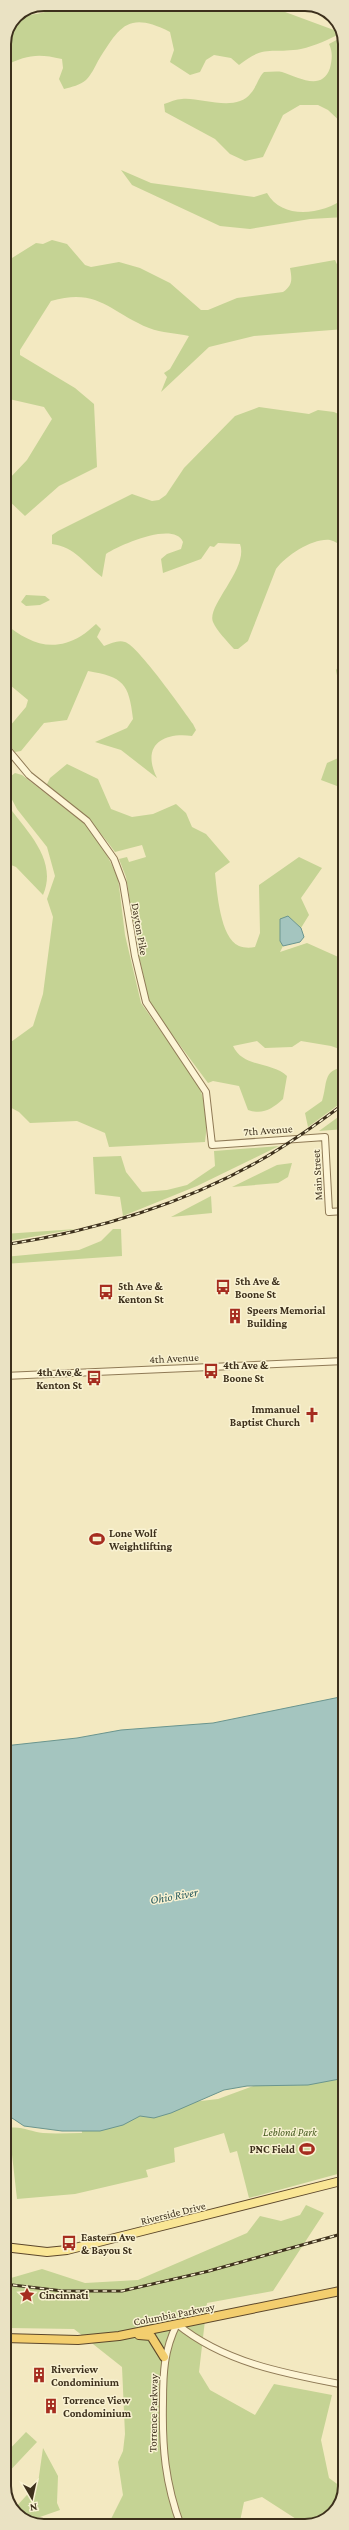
<svg xmlns="http://www.w3.org/2000/svg" width="349" height="2530" font-family="'Crimson Pro',serif">
	<style>
		.green { fill: #c5d394 }
		.water { fill: #a4c5bf; stroke: #6a958e }
		.lines { fill: none; stroke-linecap: round; stroke-linejoin: round }
		.tertiary-casing { stroke: #8f7a56; stroke-width: 8 }
		.primary-casing { stroke: #5c472b; stroke-width: 10 }
		.trunk-casing { stroke: #5c472b; stroke-width: 10 }
		.tertiary { stroke: #fdf5d6; stroke-width: 6 }
		.primary { stroke: #fae695; stroke-width: 8 }
		.trunk { stroke: #f3ce6e; stroke-width: 8 }
		.rail-casing { stroke: #3d301c; stroke-width: 3 }
		.rail { stroke: #f9f2d2; stroke-width: 1.5; stroke-dasharray: 4.5; stroke-linecap: butt }
		.labels { text-anchor: middle; stroke-width: 3; stroke-linejoin: round; paint-order: stroke }
		.street-label { font-size: 11px; fill: #3d301c; stroke: #f9f2d2 }
		.poi-label { font-size: 11px; font-weight: bold; fill: #3d301c; stroke: #f9f2d2; text-anchor: start }
		.park-label { font-size: 11px; font-style: italic; fill: #475c20; stroke: #f9f2d2 }
		.water-label { font-size: 12px; font-style: italic; fill: #2a5c5f; stroke: #f9f2d2 }
		.rim { fill: none; stroke: #3d301c; stroke-width: 2 }
	</style>
	<rect width="100%" height="100%" fill="#f3e9c1"/>
	<!-- green -->
	<path class="green" d="M 64,4 L 272,4 L 277,9 L 342,33 C 329,39 315,46 301,49 C 272,54 265,44 239,65 L 231,58 L 214,55 L 206,60 L 200,72 L 190,75 L 170,62 L 174,50 L 170,32 C 128,11 120,26 98,61 C 95,67 91,75 86,80 C 80,85 72,87 64,89 L 59,79 L 63,68 L 62,59 C 37,53 27,55 4,66 L 4,44 L 16,15 C 33,16 48,13 64,4 Z
		M 344,36 L 345,126 L 328,110 L 318,105 L 300,105 L 283,115 L 263,157 L 245,161 L 230,154 L 215,139 L 165,112 L 164,104 C 170,102 176,99 182,99 C 201,97 236,113 251,93 C 257,86 258,78 264,72 C 270,72 277,71 282,72 C 298,77 322,92 330,68 C 332,60 333,52 329,44 Z
		M 121,170 L 151,183 L 254,197 L 267,193 C 282,220 322,215 345,198 L 345,217 L 310,219 L 250,229 L 220,226 L 132,185 Z
		M 52,240 L 67,244 L 85,265 L 91,267 L 119,262 L 140,268 L 170,283 L 201,310 L 208,310 L 237,298 L 283,292 C 293,285 292,279 290,268 L 335,260 L 341,273 L 345,274 L 345,329 L 254,336 L 209,347 L 161,392 L 167,377 L 164,373 L 170,369 L 189,336 C 176,333 162,333 149,328 C 110,312 98,287 51,301 L 20,350 L 20,355 L 75,388 L 94,404 L 97,467 L 59,486 L 25,516 L 7,499 L 4,488 L 8,480 L 27,460 L 52,419 L 44,407 L 9,399 L 4,401 L 4,263 L 36,243 L 43,244 Z
		M 259,407 L 309,414 L 318,410 L 334,412 L 345,417 L 345,547 C 340,545 335,541 330,540 C 313,538 287,555 276,569 L 248,641 L 238,649 L 234,649 C 227,641 217,631 213,622 C 206,606 249,568 240,544 L 218,543 L 214,547 L 210,546 L 201,559 L 163,573 L 161,559 L 167,554 L 181,549 L 183,542 C 174,521 120,545 106,554 L 102,577 C 85,564 75,547 52,544 L 52,535 L 58,531 L 132,494 L 152,501 L 159,500 L 166,495 L 184,468 L 235,416 Z
		M 26,595 L 45,596 L 50,600 L 40,605 L 26,606 L 21,602 Z
		M 4,623 C 28,642 51,654 81,636 C 86,633 91,628 96,624 L 101,629 L 97,637 L 104,646 C 112,643 118,640 125,642 C 138,646 183,710 193,724 L 196,730 L 192,736 C 162,732 141,746 157,778 L 121,750 L 95,742 L 127,728 L 133,719 C 129,683 123,677 88,671 L 67,720 L 44,723 L 21,751 L 15,752 L 4,738 L 4,733 L 26,707 L 28,700 L 4,680 Z
		M 345,657 L 345,686 L 338,681 L 336,670 Z
		M 345,755 L 345,789 L 321,780 L 327,763 Z
		M 67,764 L 98,779 L 111,809 L 132,817 L 153,814 L 176,804 L 186,813 L 192,827 L 206,834 L 230,862 L 215,873 C 217,891 220,938 239,946 C 244,948 250,948 255,947 L 260,933 L 259,885 L 299,857 L 322,868 L 301,898 L 309,915 L 301,928 L 288,916 L 280,940 L 283,946 L 280,952 L 307,943 L 345,960 L 345,1029 L 343,1030 L 345,1051 L 331,1046 L 301,1041 L 292,1047 L 265,1048 L 257,1041 L 233,1046 C 243,1068 273,1062 287,1076 L 283,1099 C 272,1109 263,1115 248,1110 L 239,1086 L 213,1081 L 208,1083 L 150,1005 L 139,956 L 126,877 L 119,859 L 127,857 L 129,862 L 146,857 L 142,845 L 115,852 C 96,825 74,805 46,786 L 50,778 Z
		M 15,773 L 22,775 L 85,824 L 106,853 L 118,878 L 125,935 L 141,1003 L 198,1084 C 206,1102 208,1122 205,1142 L 109,1147 L 105,1133 L 77,1121 L 30,1123 L 19,1112 L 4,1104 L 4,1047 L 33,1026 L 43,994 L 53,917 L 47,899 L 55,876 L 47,847 L 17,809 L 9,794 L 11,776 Z
		M 4,800 C 23,828 59,858 43,895 L 16,867 L 4,862 Z
		M 345,1067 L 345,1100 L 308,1127 L 305,1113 L 322,1101 C 328,1083 322,1070 345,1067 Z
		M 345,1112 L 345,1129 L 319,1131 Z
		M 279,1146 L 197,1186 L 123,1216 L 120,1197 L 95,1194 L 93,1157 L 121,1156 L 126,1172 L 142,1192 L 167,1190 L 187,1185 L 215,1166 L 214,1151 Z
		M 292,1163 L 288,1177 L 278,1183 L 232,1187 L 277,1165 Z
		M 211,1196 L 212,1213 L 171,1217 Z
		M 76,1229 L 4,1242 L 4,1234 Z
		M 113,1229 L 121,1229 L 122,1256 L 4,1264 L 4,1257 L 79,1250 L 101,1241 Z
		M 345,2067 L 345,2172 L 249,2198 L 237,2151 L 230,2153 L 224,2133 L 174,2148 L 175,2162 L 146,2170 L 148,2177 L 75,2194 L 17,2199 L 9,2128 C 22,2126 31,2132 43,2133 C 56,2134 69,2133 82,2133 L 80,2115 L 218,2099 L 264,2082 Z
		M 306,2205 L 324,2213 L 273,2291 L 207,2303 L 199,2372 L 210,2390 L 255,2415 L 274,2384 L 332,2395 L 321,2440 L 329,2478 L 344,2489 L 335,2513 L 307,2526 L 262,2497 L 244,2502 L 239,2526 L 82,2526 L 111,2519 L 123,2495 L 118,2462 L 123,2451 L 125,2434 L 122,2367 L 74,2329 L 9,2328 L 4,2333 L 4,2280 L 42,2269 L 85,2283 L 138,2280 L 247,2233 L 260,2216 L 281,2221 L 300,2215 Z
		M 26,2432 L 37,2442 L 4,2477 L 4,2455 Z
		M 43,2448 L 58,2476 L 57,2503 L 60,2510 L 37,2518 L 37,2525 L 15,2514 L 13,2510 L 38,2483 Z"/>
	<!-- water -->
	<path class="water" d="M 288,916 L 301,928 L 304,937 L 300,942 L 283,946 L 280,941 L 280,919 Z
		M 345,1696 L 345,2078 L 308,2085 L 247,2086 L 224,2090 L 171,2113 L 154,2118 L 140,2116 L 123,2125 L 100,2131 L 62,2131 L 24,2126 L 12,2118 L 4,2119 L 4,1746 L 77,1738 L 121,1730 L 213,1723 Z"/>
	<g class="lines">
		<defs>
			<path id="tertiary" d="M 4,745 L 29,775 L 87,821 L 114,859 L 123,883 L 135,956 L 146,1002 L 206,1092 L 212,1145 L 325,1137 L 329,1212 L 345,1211
				M 4,1376 L 345,1361
				M 181,2526 C 165,2483 162,2447 163,2402 C 163,2373 164,2350 177,2324 C 224,2363 287,2374 345,2385"/>
			<path id="primary" d="M 4,2247 L 47,2252 L 67,2250 L 345,2180"/>
			<path id="trunk" d="M 139,2335 L 151,2336 L 164,2357
				M 4,2338 L 78,2340 L 119,2336 L 345,2290"/>
		</defs>
		<!-- tertiary casing -->
		<use href="#tertiary" class="tertiary-casing"/>
		<!-- primary casing -->
		<use href="#primary" class="primary-casing"/>
		<!-- trunk casing -->
		<use href="#trunk" class="trunk-casing"/>
		<!-- tertiary -->
		<use href="#tertiary" class="tertiary"/>
		<!-- primary -->
		<use href="#primary" class="primary"/>
		<!-- trunk -->
		<use href="#trunk" class="trunk"/>
		<defs>
			<path id="rail" d="M 4,1245 C 93,1231 181,1205 259,1161 C 289,1144 317,1124 345,1103
				M 4,2284 L 63,2291 L 122,2291 L 209,2271 L 345,2233"/>
		</defs>
		<!-- rail casing -->
		<use href="#rail" class="rail-casing"/>
		<!-- rail -->
		<use href="#rail" class="rail"/>
	</g>
	<!-- icons -->
	<defs>
		<symbol id="bus-bare" viewBox="-9 -9 18 18"><path d="M-5-6H5V4H4V6H2V4H-2V6H-4V4H-5ZM-3.5-4V0h7V-4ZM-3.5 1.2v1.5H-2V1.2ZM2 1.2v1.5H3.5V1.2Z" fill="#a52c1f" stroke="#f9f2d2" stroke-width="2.5" paint-order="stroke"/></symbol>
		<symbol id="building-bare" viewBox="-9 -9 18 18"><path d="M-4-6H4V6H1V3H-1V6H-4ZM-2.5-4.3h1.7v1.8h-1.7ZM.8-4.3h1.7v1.8H.8ZM-2.5-1h1.7V.8h-1.7ZM.8-1h1.7V.8H.8Z" fill="#a52c1f" stroke="#f9f2d2" stroke-width="2.5" paint-order="stroke"/></symbol>
		<symbol id="church-bare" viewBox="-9 -9 18 18"><path d="M-1.2-6h2.4v3.5h3.3v2.4h-3.3V6h-2.4V-.1h-3.3v-2.4h3.3Z" fill="#a52c1f" stroke="#f9f2d2" stroke-width="2.5" paint-order="stroke"/></symbol>
		<symbol id="stadium-bare" viewBox="-9 -9 18 18"><path d="M0-5a6.5 5 0 1 0 0 10a6.5 5 0 1 0 0-10ZM-3.5-1.8h7v3.6h-7Z" fill="#a52c1f" stroke="#f9f2d2" stroke-width="2.5" paint-order="stroke"/></symbol>
		<symbol id="sight-bare" viewBox="-9 -9 18 18"><path d="M0-6L1.8-2.2L6-1.7L2.9 1.2L3.7 5.4L0 3.3L-3.7 5.4L-2.9 1.2L-6-1.7L-1.8-2.2Z" fill="#a52c1f" stroke="#f9f2d2" stroke-width="2.5" paint-order="stroke"/></symbol>
	</defs>
	<g fill-rule="evenodd">
		<use href="#bus-bare" x="212" y="1276" width="22" height="22"/>
		<use href="#bus-bare" x="95" y="1281" width="22" height="22"/>
		<use href="#building-bare" x="224" y="1305" width="22" height="22"/>
		<use href="#bus-bare" x="200" y="1360" width="22" height="22"/>
		<use href="#bus-bare" x="83" y="1367" width="22" height="22"/>
		<use href="#church-bare" x="301" y="1404" width="22" height="22"/>
		<use href="#stadium-bare" x="86" y="1528" width="22" height="22"/>
		<use href="#stadium-bare" x="296" y="2138" width="22" height="22"/>
		<use href="#bus-bare" x="58" y="2232" width="22" height="22"/>
		<use href="#sight-bare" x="16" y="2284" width="22" height="22"/>
		<use href="#building-bare" x="28" y="2364" width="22" height="22"/>
		<use href="#building-bare" x="40" y="2395" width="22" height="22"/>
	</g>
	<g class="labels">
		<!-- street labels -->
		<g class="street-label">
			<text transform="translate(140 929) rotate(80)" y="4">Dayton Pike</text>
			<text transform="translate(268 1130) rotate(-4)" y="4">7th Avenue</text>
			<text transform="translate(317 1175) rotate(-93)" y="4">Main Street</text>
			<text transform="translate(174 1358) rotate(-3)" y="4">4th Avenue</text>
			<text transform="translate(173 2213) rotate(-14)" y="4">Riverside Drive</text>
			<text transform="translate(174 2314) rotate(-11)" y="4">Columbia Parkway</text>
			<text transform="translate(153 2413) rotate(-89)" y="4">Torrence Parkway</text>
		</g>
		<!-- poi labels -->
		<g class="poi-label">
			<text x="235" y="1285">5th Ave &amp;<tspan x="235" dy="13">Boone St</tspan></text>
			<text x="118" y="1290">5th Ave &amp;<tspan x="118" dy="13">Kenton St</tspan></text>
			<text x="247" y="1314">Speers Memorial<tspan x="247" dy="13">Building</tspan></text>
			<text x="223" y="1369">4th Ave &amp;<tspan x="223" dy="13">Boone St</tspan></text>
			<text x="82" y="1376" text-anchor="end">4th Ave &amp;<tspan x="82" dy="13">Kenton St</tspan></text>
			<text x="300" y="1413" text-anchor="end">Immanuel<tspan x="300" dy="13">Baptist Church</tspan></text>
			<text x="109" y="1537">Lone Wolf<tspan x="109" dy="13">Weightlifting</tspan></text>
			<text x="295" y="2153" text-anchor="end">PNC Field</text>
			<text x="81" y="2241">Eastern Ave<tspan x="81" dy="13">&amp; Bayou St</tspan></text>
			<text x="39" y="2299">Cincinnati</text>
			<text x="51" y="2373">Riverview<tspan x="51" dy="13">Condominium</tspan></text>
			<text x="63" y="2404">Torrence View<tspan x="63" dy="13">Condominium</tspan></text>
		</g>
		<!-- park labels -->
		<g class="park-label">
			<text x="290" y="2136">Leblond Park</text>
		</g>
		<!-- water labels -->
		<g class="water-label">
			<text transform="translate(174 1896) rotate(-10)" y="4">Ohio River</text>
		</g>
	</g>
	<!-- crop -->
	<path d="M0 0H349V2530H0ZM44 11H305A33 33 0 0 1 338 44V2486A33 33 0 0 1 305 2519H44A33 33 0 0 1 11 2486V44A33 33 0 0 1 44 11Z" fill="#eae2c3" fill-rule="evenodd"/>
	<path class="rim" d="M44 11H305A33 33 0 0 1 338 44V2486A33 33 0 0 1 305 2519H44A33 33 0 0 1 11 2486V44A33 33 0 0 1 44 11Z"/>
	<!-- north arrow -->
	<g transform="translate(32 2498) rotate(171)" stroke="#f9f2d2" stroke-width="3" paint-order="stroke">
	<path d="M0-3L7 15L0 10L-7 15Z" fill="#3d301c"/>
	<text y="-6" font-size="11" font-weight="bold" text-anchor="middle" fill="#3d301c">N</text>
	</g>
</svg>
